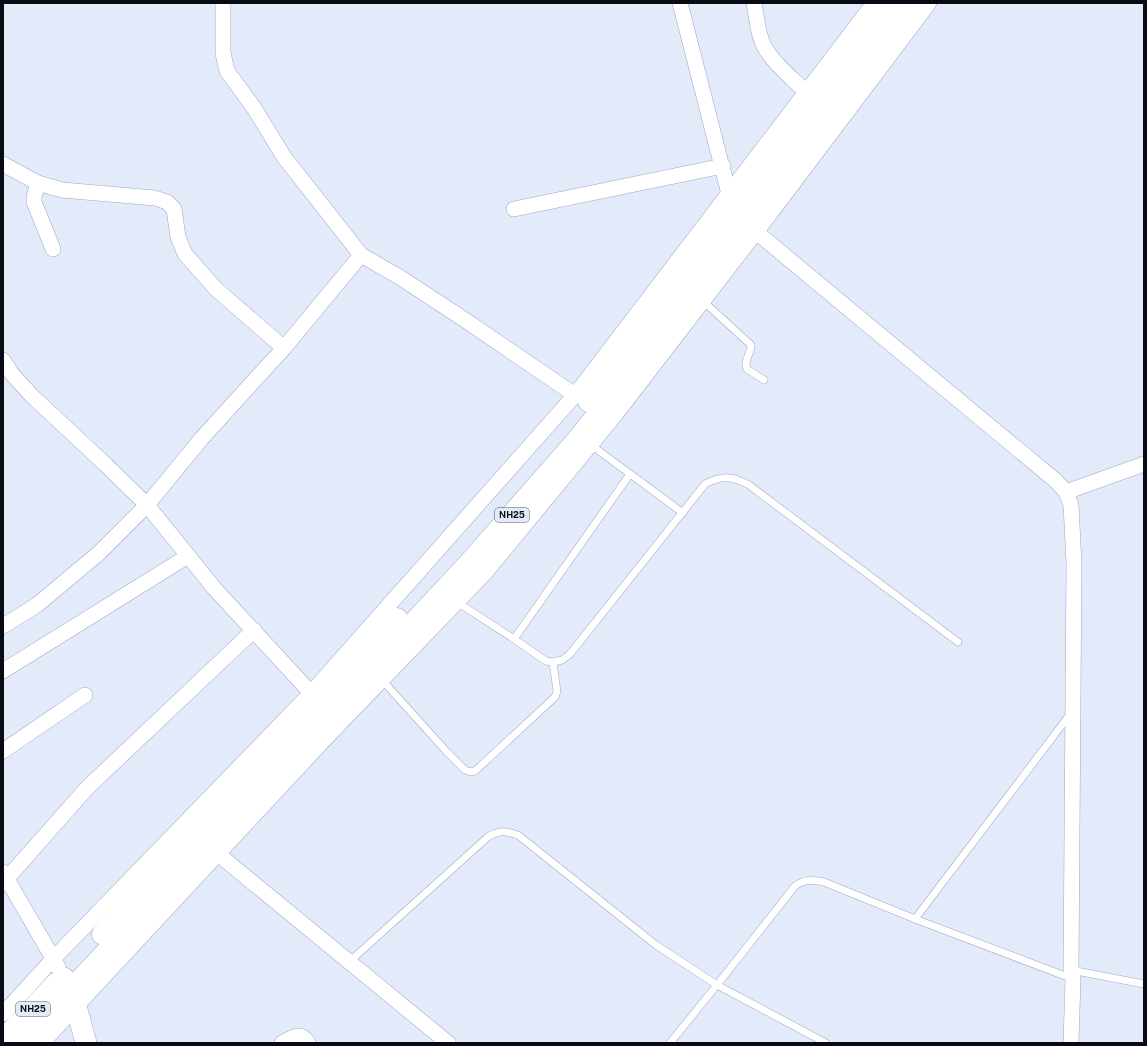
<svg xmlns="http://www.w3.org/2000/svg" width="1147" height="1046" font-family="'Public Sans',sans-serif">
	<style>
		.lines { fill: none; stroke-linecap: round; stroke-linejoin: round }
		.lane-casing { stroke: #9ea8c2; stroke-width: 8 }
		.street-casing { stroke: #9ea8c2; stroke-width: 16 }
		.secondary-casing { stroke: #9ea8c2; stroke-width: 22 }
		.highway-casing { stroke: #9ea8c2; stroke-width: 23 }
		.lane { stroke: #fff; stroke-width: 7 }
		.street { stroke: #fff; stroke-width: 15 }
		.secondary { stroke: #fff; stroke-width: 21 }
		.highway { stroke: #fff; stroke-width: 22 }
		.labels { text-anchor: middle; stroke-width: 4; stroke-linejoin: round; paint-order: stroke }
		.shield { fill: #e3eafa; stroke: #4a4e59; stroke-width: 1 }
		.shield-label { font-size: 9px; font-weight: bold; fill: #080b14 }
	</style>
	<rect width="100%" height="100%" fill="#e3eafa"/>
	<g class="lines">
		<defs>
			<path id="lane" d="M 703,301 L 751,345 C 751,354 743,361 747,369 L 764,380
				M 591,445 L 683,513
				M 457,602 L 514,639 L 546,661 L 553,662 L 562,660 L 570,654 L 705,484 C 722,475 732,476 749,485 L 958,642
				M 514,639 L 630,474
				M 382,680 L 447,752 L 465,770 L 471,772 L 475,771 L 555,697 L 557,691 L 553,662
				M 915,919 L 1071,713
				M 349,962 L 489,836 C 501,830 505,831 518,835 L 656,945 L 717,985 L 826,1043
				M 1071,970 L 1144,984
				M 670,1043 L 717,985 L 795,886 C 805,879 812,880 824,882 L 915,919 L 1073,979"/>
			<path id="street" d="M 223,3 L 223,53 L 227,71 L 254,108 L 284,157 L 361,255 L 401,278 L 465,320 L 575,395
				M 680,3 L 730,198
				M 754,3 C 757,17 757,33 764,46 C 773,63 792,78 806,92
				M 3,164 L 38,183 L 62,190 L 155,198 L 167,202 L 174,209 L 178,237 L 185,254 L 216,289 L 284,348
				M 38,183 L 34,197 L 34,202 L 53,249
				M 514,209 L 723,166
				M 749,226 L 1056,481 L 1066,492 L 1071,505 L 1074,563 L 1071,970 L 1073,979 L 1071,1043
				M 3,360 L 12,374 L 32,396 L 105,464 L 147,505 L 214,588 L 311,693
				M 1066,492 L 1144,464
				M 3,626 L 37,605 L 99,553 L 147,505 L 202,438 L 284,348 L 361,255
				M 3,671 L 188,556
				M 3,751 L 85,695
				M 218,854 L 448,1043
				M 3,872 L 58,967
				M 3,883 L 87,788 L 254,630
				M 3,1014 L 54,958 L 311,693 L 575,395 L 874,3
				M 42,1043 L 324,740 L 485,573 L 616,414 L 776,206 L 929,3
				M 282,1043 C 292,1038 301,1030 308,1043"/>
			<path id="secondary" d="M 64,978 L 76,1006 L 86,1043"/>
			<path id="highway" d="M 589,401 L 734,214 L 893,3
				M 103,934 L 397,619
				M 3,1041 L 57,983
				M 22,1043 L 469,564 L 577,441 L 650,350 L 747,224 L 912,3"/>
		</defs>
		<!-- lane casing -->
		<use href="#lane" class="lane-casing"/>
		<!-- street casing -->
		<use href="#street" class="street-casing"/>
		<!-- secondary casing -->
		<use href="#secondary" class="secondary-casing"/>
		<!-- highway casing -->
		<use href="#highway" class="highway-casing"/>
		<!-- lane -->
		<use href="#lane" class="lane"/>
		<!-- street -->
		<use href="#street" class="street"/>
		<!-- secondary -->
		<use href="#secondary" class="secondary"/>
		<!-- highway -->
		<use href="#highway" class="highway"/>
	</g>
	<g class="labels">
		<!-- shield labels -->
		<g class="shield">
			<rect x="495" y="508" width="34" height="14" rx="3"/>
			<rect x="16" y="1002" width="34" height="14" rx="3"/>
		</g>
		<g class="shield-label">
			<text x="512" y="518">NH25</text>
			<text x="33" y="1012">NH25</text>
		</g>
	</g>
	<!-- border -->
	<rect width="1147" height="1046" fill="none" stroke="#080b14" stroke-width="8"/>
</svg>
